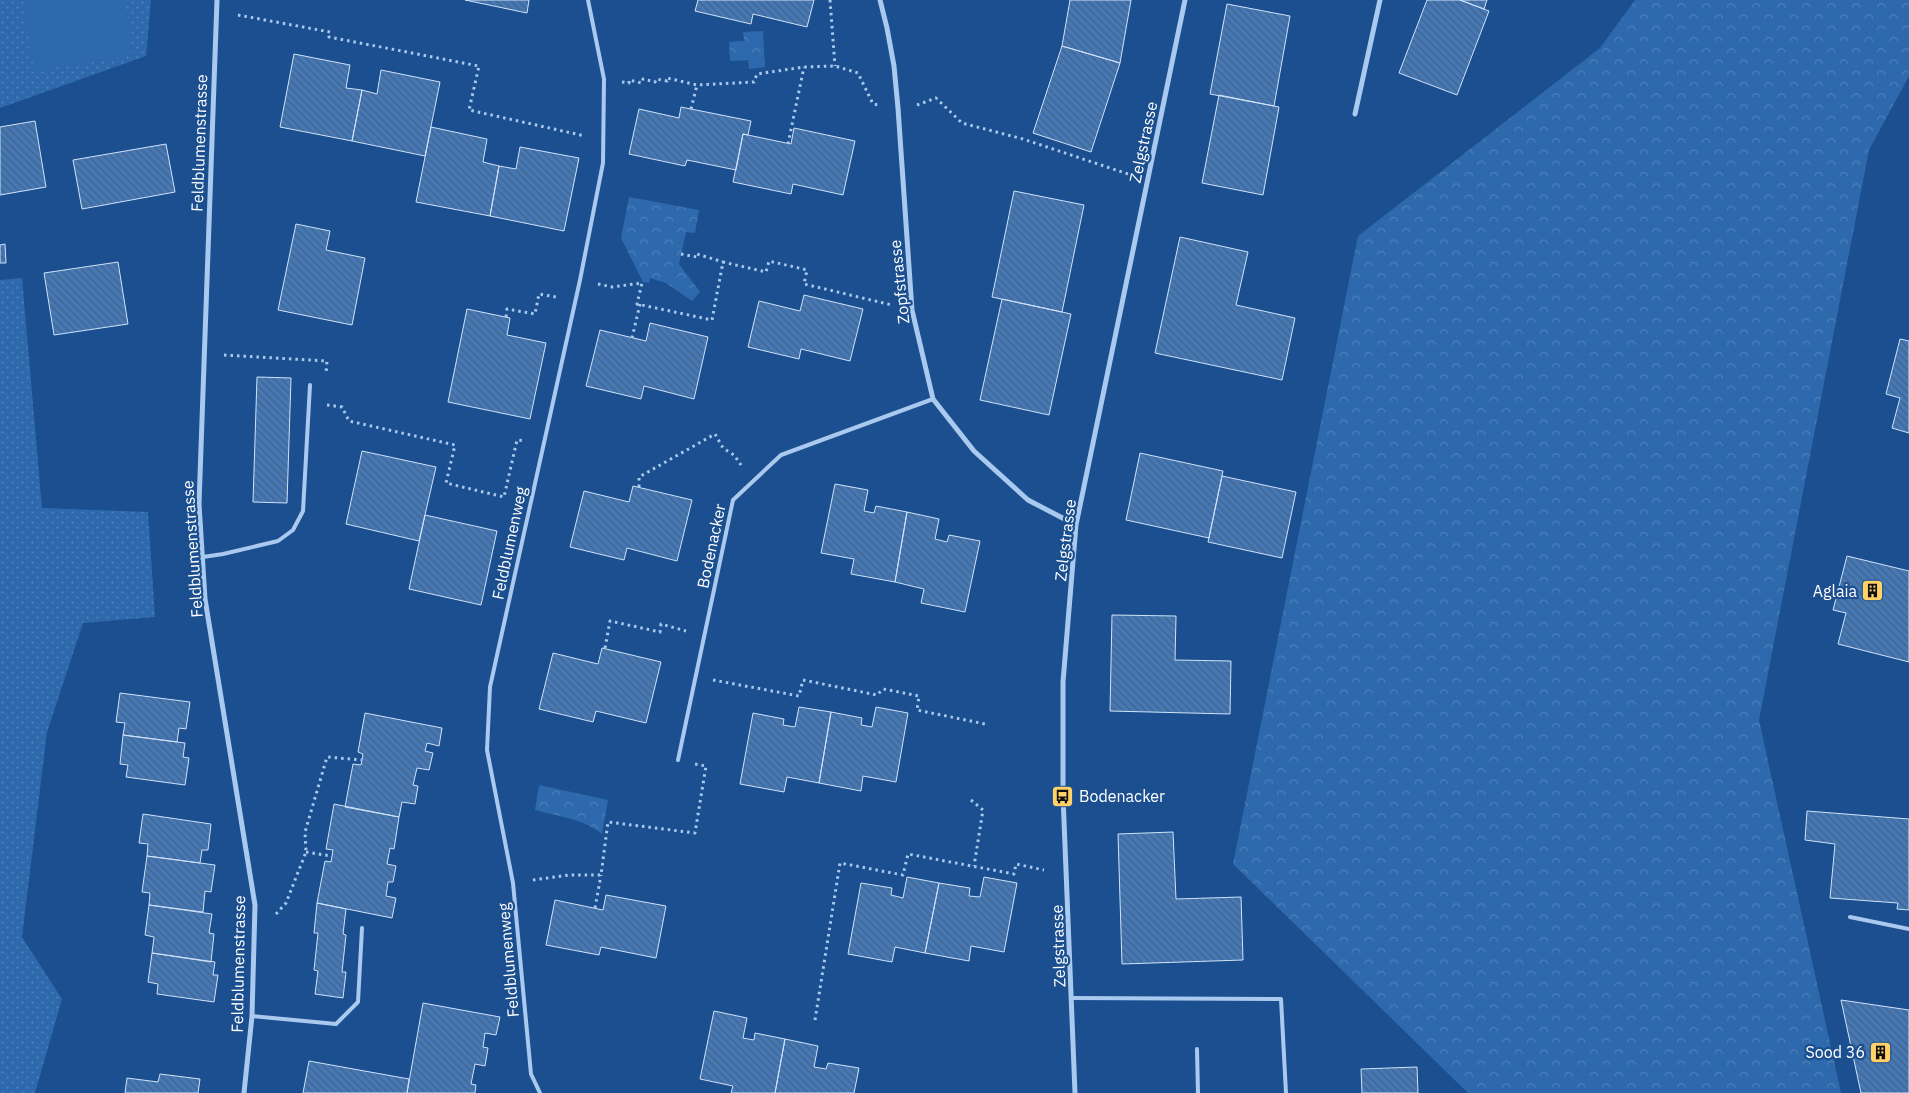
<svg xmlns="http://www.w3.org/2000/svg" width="1909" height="1093" font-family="'IBM Plex Sans',sans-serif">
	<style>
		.grass { fill: url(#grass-dots) }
		.forest { fill: url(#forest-crowns) }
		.pitch { fill: #2e69ad }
		.building { fill: url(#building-back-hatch); stroke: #cfe3fa }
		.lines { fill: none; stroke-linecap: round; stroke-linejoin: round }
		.path { stroke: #a9c9ee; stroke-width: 3; stroke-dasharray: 2.5 4; stroke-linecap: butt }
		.lane { stroke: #a9c9ee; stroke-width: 4 }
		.street { stroke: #a9c9ee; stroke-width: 5 }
		.labels { text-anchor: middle; stroke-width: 4.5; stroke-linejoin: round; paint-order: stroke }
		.street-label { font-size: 16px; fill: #fff; stroke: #1b4f8f }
		.poi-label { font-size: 16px; fill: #fff; stroke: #1b4f8f; text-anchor: end }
	</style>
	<defs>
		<pattern id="grass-dots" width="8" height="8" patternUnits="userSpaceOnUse" patternTransform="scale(1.25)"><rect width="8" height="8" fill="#2e69ad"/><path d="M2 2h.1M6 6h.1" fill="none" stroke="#4d80b9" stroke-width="1.8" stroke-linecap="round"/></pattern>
		<pattern id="forest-crowns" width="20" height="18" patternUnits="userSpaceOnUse" patternTransform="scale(1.25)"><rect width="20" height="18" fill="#2e69ad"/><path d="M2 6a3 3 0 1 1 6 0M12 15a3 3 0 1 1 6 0" fill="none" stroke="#4d80b9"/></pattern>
		<pattern id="building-back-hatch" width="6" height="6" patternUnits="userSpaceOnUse" patternTransform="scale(1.25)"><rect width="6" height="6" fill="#4478b7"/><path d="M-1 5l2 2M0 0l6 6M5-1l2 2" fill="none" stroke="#486282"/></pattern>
	</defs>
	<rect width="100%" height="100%" fill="#1b4f8f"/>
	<!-- grass -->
	<path class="grass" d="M 0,0 L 151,0 L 146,56 L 0,108 Z
		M 22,278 L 42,508 L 148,512 L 155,617 L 83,623 L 47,732 L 22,937 L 62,999 L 35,1093 L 0,1093 L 0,280 Z"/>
	<!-- forest -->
	<path class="forest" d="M 1635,0 L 1909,0 L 1909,76 L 1869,150 L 1759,720 L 1841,1093 L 1468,1093 L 1233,864 L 1358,236 L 1600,48 Z
		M 763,31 L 765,67 L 749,69 L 748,60 L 730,61 L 729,42 L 744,41 L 743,32 Z
		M 629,197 L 699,210 L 695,233 L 686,232 L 679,264 L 700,292 L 692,301 L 666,283 L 650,278 L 649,283 L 643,282 L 621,238 Z
		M 539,785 L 608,800 L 602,834 C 584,819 557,816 535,810 Z"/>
	<!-- pitch -->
	<path class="pitch" d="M 23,0 L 125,0 L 133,55 L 34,71 Z"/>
	<!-- building -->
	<path class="building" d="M 465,0 L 529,0 L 527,13 Z
		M 698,0 L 814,0 L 807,27 L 753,14 L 751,24 L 695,11 Z
		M 1070,0 L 1131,0 L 1120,63 L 1062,46 Z
		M 1427,0 L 1460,0 L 1489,11 L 1457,95 L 1399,73 Z
		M 1460,0 L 1487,0 L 1484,9 Z
		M 1227,4 L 1290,16 L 1274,106 L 1210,94 Z
		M 1062,46 L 1120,63 L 1091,152 L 1033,133 Z
		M 294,54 L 350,65 L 346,88 L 362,90 L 352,141 L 280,127 Z
		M 381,70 L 440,82 L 425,156 L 352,141 L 362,90 L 377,94 Z
		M 1219,95 L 1279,107 L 1263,195 L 1202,183 Z
		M 681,107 L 751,121 L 748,135 L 743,134 L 736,170 L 687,160 L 685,166 L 629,154 L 639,109 L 679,118 Z
		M 35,121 L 46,187 L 0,195 L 0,127 Z
		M 431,127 L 487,139 L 483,162 L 499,166 L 490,216 L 416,202 Z
		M 794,128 L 855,141 L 843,195 L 793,184 L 791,194 L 733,182 L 743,134 L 791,144 Z
		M 166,144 L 175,192 L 82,209 L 73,160 Z
		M 520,147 L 579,158 L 564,231 L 490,216 L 499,166 L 516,169 Z
		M 1014,191 L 1084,205 L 1062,312 L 992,297 Z
		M 296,224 L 330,231 L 326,250 L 365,258 L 352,325 L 278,310 Z
		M 1180,237 L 1248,252 L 1236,305 L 1295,318 L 1282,380 L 1155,353 Z
		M 5,244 L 6,263 L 0,263 L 0,245 Z
		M 118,262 L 128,324 L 54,335 L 44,273 Z
		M 804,295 L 863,309 L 850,361 L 801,349 L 799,359 L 748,347 L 759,301 L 800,311 Z
		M 1002,299 L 1071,314 L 1049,415 L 980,400 Z
		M 467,309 L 510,318 L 507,335 L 546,343 L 530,419 L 448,402 Z
		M 650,323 L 708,337 L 694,399 L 644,386 L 641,399 L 586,386 L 600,330 L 646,341 Z
		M 1900,339 L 1909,341 L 1909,433 L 1892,428 L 1900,398 L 1886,394 Z
		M 257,377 L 291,378 L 287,503 L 253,502 Z
		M 362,451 L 436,467 L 419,541 L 346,524 Z
		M 1140,453 L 1223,471 L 1209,538 L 1126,520 Z
		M 1222,476 L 1296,492 L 1282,558 L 1208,542 Z
		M 835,484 L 868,490 L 864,511 L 874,513 L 876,506 L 907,512 L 895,582 L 851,574 L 854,559 L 821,553 Z
		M 633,486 L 692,500 L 677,561 L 627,548 L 624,560 L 570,547 L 584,491 L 629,502 Z
		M 907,512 L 939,519 L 935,539 L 947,542 L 949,535 L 980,541 L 965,612 L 921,603 L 924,589 L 895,582 Z
		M 425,515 L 497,531 L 481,605 L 409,589 Z
		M 1847,556 L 1909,571 L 1909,662 L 1838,644 L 1846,613 L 1833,610 Z
		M 1112,615 L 1176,616 L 1175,660 L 1231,661 L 1230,714 L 1110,711 Z
		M 602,648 L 661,662 L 646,723 L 596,711 L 593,722 L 539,709 L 553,653 L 598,664 Z
		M 120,693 L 190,702 L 186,729 L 179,728 L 177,742 L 123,735 L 125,723 L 116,722 Z
		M 799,707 L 831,712 L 819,783 L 787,777 L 784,792 L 740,784 L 753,713 L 784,719 L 783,725 L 795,727 Z
		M 876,707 L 908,713 L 896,782 L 863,776 L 861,791 L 819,783 L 831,712 L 862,718 L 861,725 L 872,727 Z
		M 365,713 L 442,728 L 439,746 L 427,743 L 425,751 L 433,753 L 429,770 L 417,768 L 413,785 L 418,786 L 415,804 L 402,802 L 399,817 L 345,807 L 353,764 L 361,765 L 362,760 L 363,754 L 358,752 Z
		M 123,735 L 185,743 L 183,757 L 189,758 L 185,785 L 126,777 L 128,765 L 120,764 Z
		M 334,804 L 399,817 L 394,849 L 390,848 L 387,864 L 396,866 L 393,882 L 388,882 L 386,896 L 396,898 L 392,918 L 317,903 L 325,861 L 331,862 L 333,850 L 326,849 Z
		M 1807,811 L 1909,819 L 1909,910 L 1897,909 L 1898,903 L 1830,898 L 1835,844 L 1805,840 Z
		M 143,814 L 211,824 L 208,850 L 202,850 L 200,863 L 147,856 L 148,844 L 139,843 Z
		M 1173,832 L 1176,899 L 1241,897 L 1243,960 L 1122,964 L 1118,834 Z
		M 147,856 L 215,865 L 211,892 L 205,891 L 203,912 L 149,905 L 150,893 L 142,892 Z
		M 907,877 L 939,883 L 925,953 L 895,947 L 892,962 L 848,954 L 861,883 L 892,888 L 891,895 L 903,898 Z
		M 984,877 L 1017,883 L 1004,952 L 971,946 L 969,961 L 925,953 L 939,883 L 970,888 L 969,896 L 980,897 Z
		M 606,895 L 666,906 L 656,958 L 601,947 L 599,955 L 546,945 L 555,900 L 603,910 Z
		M 317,903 L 346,909 L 343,934 L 346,935 L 342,972 L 346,972 L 343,998 L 315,994 L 318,971 L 314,970 L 318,933 L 314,933 Z
		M 149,905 L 212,914 L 209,933 L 214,934 L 211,962 L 152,953 L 154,937 L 145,935 Z
		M 152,953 L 215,962 L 213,975 L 218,975 L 214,1002 L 157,994 L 158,984 L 148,982 Z
		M 1841,1000 L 1909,1010 L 1909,1093 L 1861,1093 Z
		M 423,1003 L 500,1017 L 496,1035 L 485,1033 L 483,1047 L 488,1048 L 485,1066 L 475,1064 L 471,1084 L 476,1085 L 475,1093 L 407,1093 Z
		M 714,1011 L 747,1018 L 743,1038 L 754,1040 L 755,1033 L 785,1039 L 775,1093 L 731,1093 L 733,1086 L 700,1079 Z
		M 785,1039 L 818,1046 L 814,1067 L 826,1069 L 828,1063 L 859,1068 L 854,1093 L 775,1093 Z
		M 309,1061 L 409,1079 L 407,1093 L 303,1093 Z
		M 1417,1067 L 1418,1093 L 1362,1093 L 1361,1069 Z
		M 160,1074 L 200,1079 L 198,1093 L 125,1093 L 127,1078 L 158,1082 Z"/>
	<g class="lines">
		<!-- path -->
		<path class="path" d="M 830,0 L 835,66
			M 238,15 L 330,32 L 329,37 L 479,66 L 469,110 L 585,136
			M 622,82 L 629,83 L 629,80 L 642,83 L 643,79 L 655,82 L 656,79 L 667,81 L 667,78 L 697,85 L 754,82 L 757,74 L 804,67 L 835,66 L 858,73 L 873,104 L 879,105
			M 917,105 L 936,98 L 962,123 L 1023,139 L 1128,174
			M 691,109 L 697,85
			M 788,144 L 804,67
			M 681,254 L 697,257 L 697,254 L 723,262
			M 598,284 L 612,287 L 642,283 L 637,304 L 712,320 L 723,262 L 766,272 L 769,261 L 807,270 L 804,284 L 892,305
			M 506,317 L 507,309 L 535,314 L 539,294 L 556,297
			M 632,338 L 640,304
			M 224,355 L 327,361 L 326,374
			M 327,405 L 342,407 L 349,421 L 455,445 L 446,483 L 504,497 L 517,440 L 525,441
			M 639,487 L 639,477 L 715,434 L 723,448 L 734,455 L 741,465
			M 605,648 L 610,621 L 660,632 L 661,624 L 686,631
			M 713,680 L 799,696 L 803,680 L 877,695 L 883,689 L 919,696 L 917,710 L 985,724
			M 971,800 L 983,810 L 974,866
			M 306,852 L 331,856
			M 533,880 L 569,875 L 601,875 L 608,822 L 695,833 L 706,766 L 695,764
			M 595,908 L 601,875
			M 276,914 L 286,903 L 306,852 L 305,832 L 327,757 L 362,760
			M 815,1020 L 840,863 L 903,875 L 908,854 L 1014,874 L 1016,864 L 1044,870"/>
		<!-- lane -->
		<path class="lane" d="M 203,557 L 223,554 L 278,541 L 293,530 L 303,511 L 310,385
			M 678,760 L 733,500 L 781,455 L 933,399
			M 1850,917 L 1909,929
			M 1072,998 L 1281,999 L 1286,1093
			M 252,1016 L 336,1024 L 358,1002 L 362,928
			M 1197,1049 L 1198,1093
			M 540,1093 L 531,1074 L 513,883 L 487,750 L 490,687 L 580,280 L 603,163 L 604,79 L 588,0"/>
		<!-- street -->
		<path class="street" d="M 217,0 L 199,504 L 205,599 L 255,905 L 252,1016 L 244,1093
			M 880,0 L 887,28 L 894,66 L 898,108 L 912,310 L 933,399 L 974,451 L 1028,500 L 1076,525
			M 1355,114 L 1380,0
			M 1075,1093 L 1063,796 L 1063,682 L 1076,525 L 1185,0"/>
	</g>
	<!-- icons -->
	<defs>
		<symbol id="building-square" viewBox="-11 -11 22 22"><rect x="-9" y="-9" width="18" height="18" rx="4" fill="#ffd166" stroke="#1b4f8f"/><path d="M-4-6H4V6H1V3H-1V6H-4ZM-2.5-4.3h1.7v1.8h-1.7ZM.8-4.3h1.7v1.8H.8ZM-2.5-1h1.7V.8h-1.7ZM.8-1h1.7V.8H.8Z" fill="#111"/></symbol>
		<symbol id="bus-square" viewBox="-11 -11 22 22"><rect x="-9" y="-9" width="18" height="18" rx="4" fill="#ffd166" stroke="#1b4f8f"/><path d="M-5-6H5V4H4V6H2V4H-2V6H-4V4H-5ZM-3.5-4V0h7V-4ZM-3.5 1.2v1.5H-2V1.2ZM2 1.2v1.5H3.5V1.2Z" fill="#111"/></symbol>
	</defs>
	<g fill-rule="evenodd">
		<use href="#building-square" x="1860" y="578" width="25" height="25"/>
		<use href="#bus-square" x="1050" y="784" width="25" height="25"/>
		<use href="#building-square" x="1868" y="1040" width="25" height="25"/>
	</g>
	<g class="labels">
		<!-- street labels -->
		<g class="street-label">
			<text transform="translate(1143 142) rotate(-78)" y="6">Zelgstrasse</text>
			<text transform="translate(199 143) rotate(-88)" y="6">Feldblumenstrasse</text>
			<text transform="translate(899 282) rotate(-96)" y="6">Zopfstrasse</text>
			<text transform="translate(1065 540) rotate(-83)" y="6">Zelgstrasse</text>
			<text transform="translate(509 543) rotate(-78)" y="6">Feldblumenweg</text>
			<text transform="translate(711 546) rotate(-78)" y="6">Bodenacker</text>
			<text transform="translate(192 549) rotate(-94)" y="6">Feldblumenstrasse</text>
			<text transform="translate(1058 946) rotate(-92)" y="6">Zelgstrasse</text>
			<text transform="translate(508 960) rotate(-95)" y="6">Feldblumenweg</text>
			<text transform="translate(238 964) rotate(-89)" y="6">Feldblumenstrasse</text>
		</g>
		<!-- poi labels -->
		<g class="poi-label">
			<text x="1857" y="597">Aglaia</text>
			<text x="1079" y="802" text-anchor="start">Bodenacker</text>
			<text x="1865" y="1058">Sood 36</text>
		</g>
	</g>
</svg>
